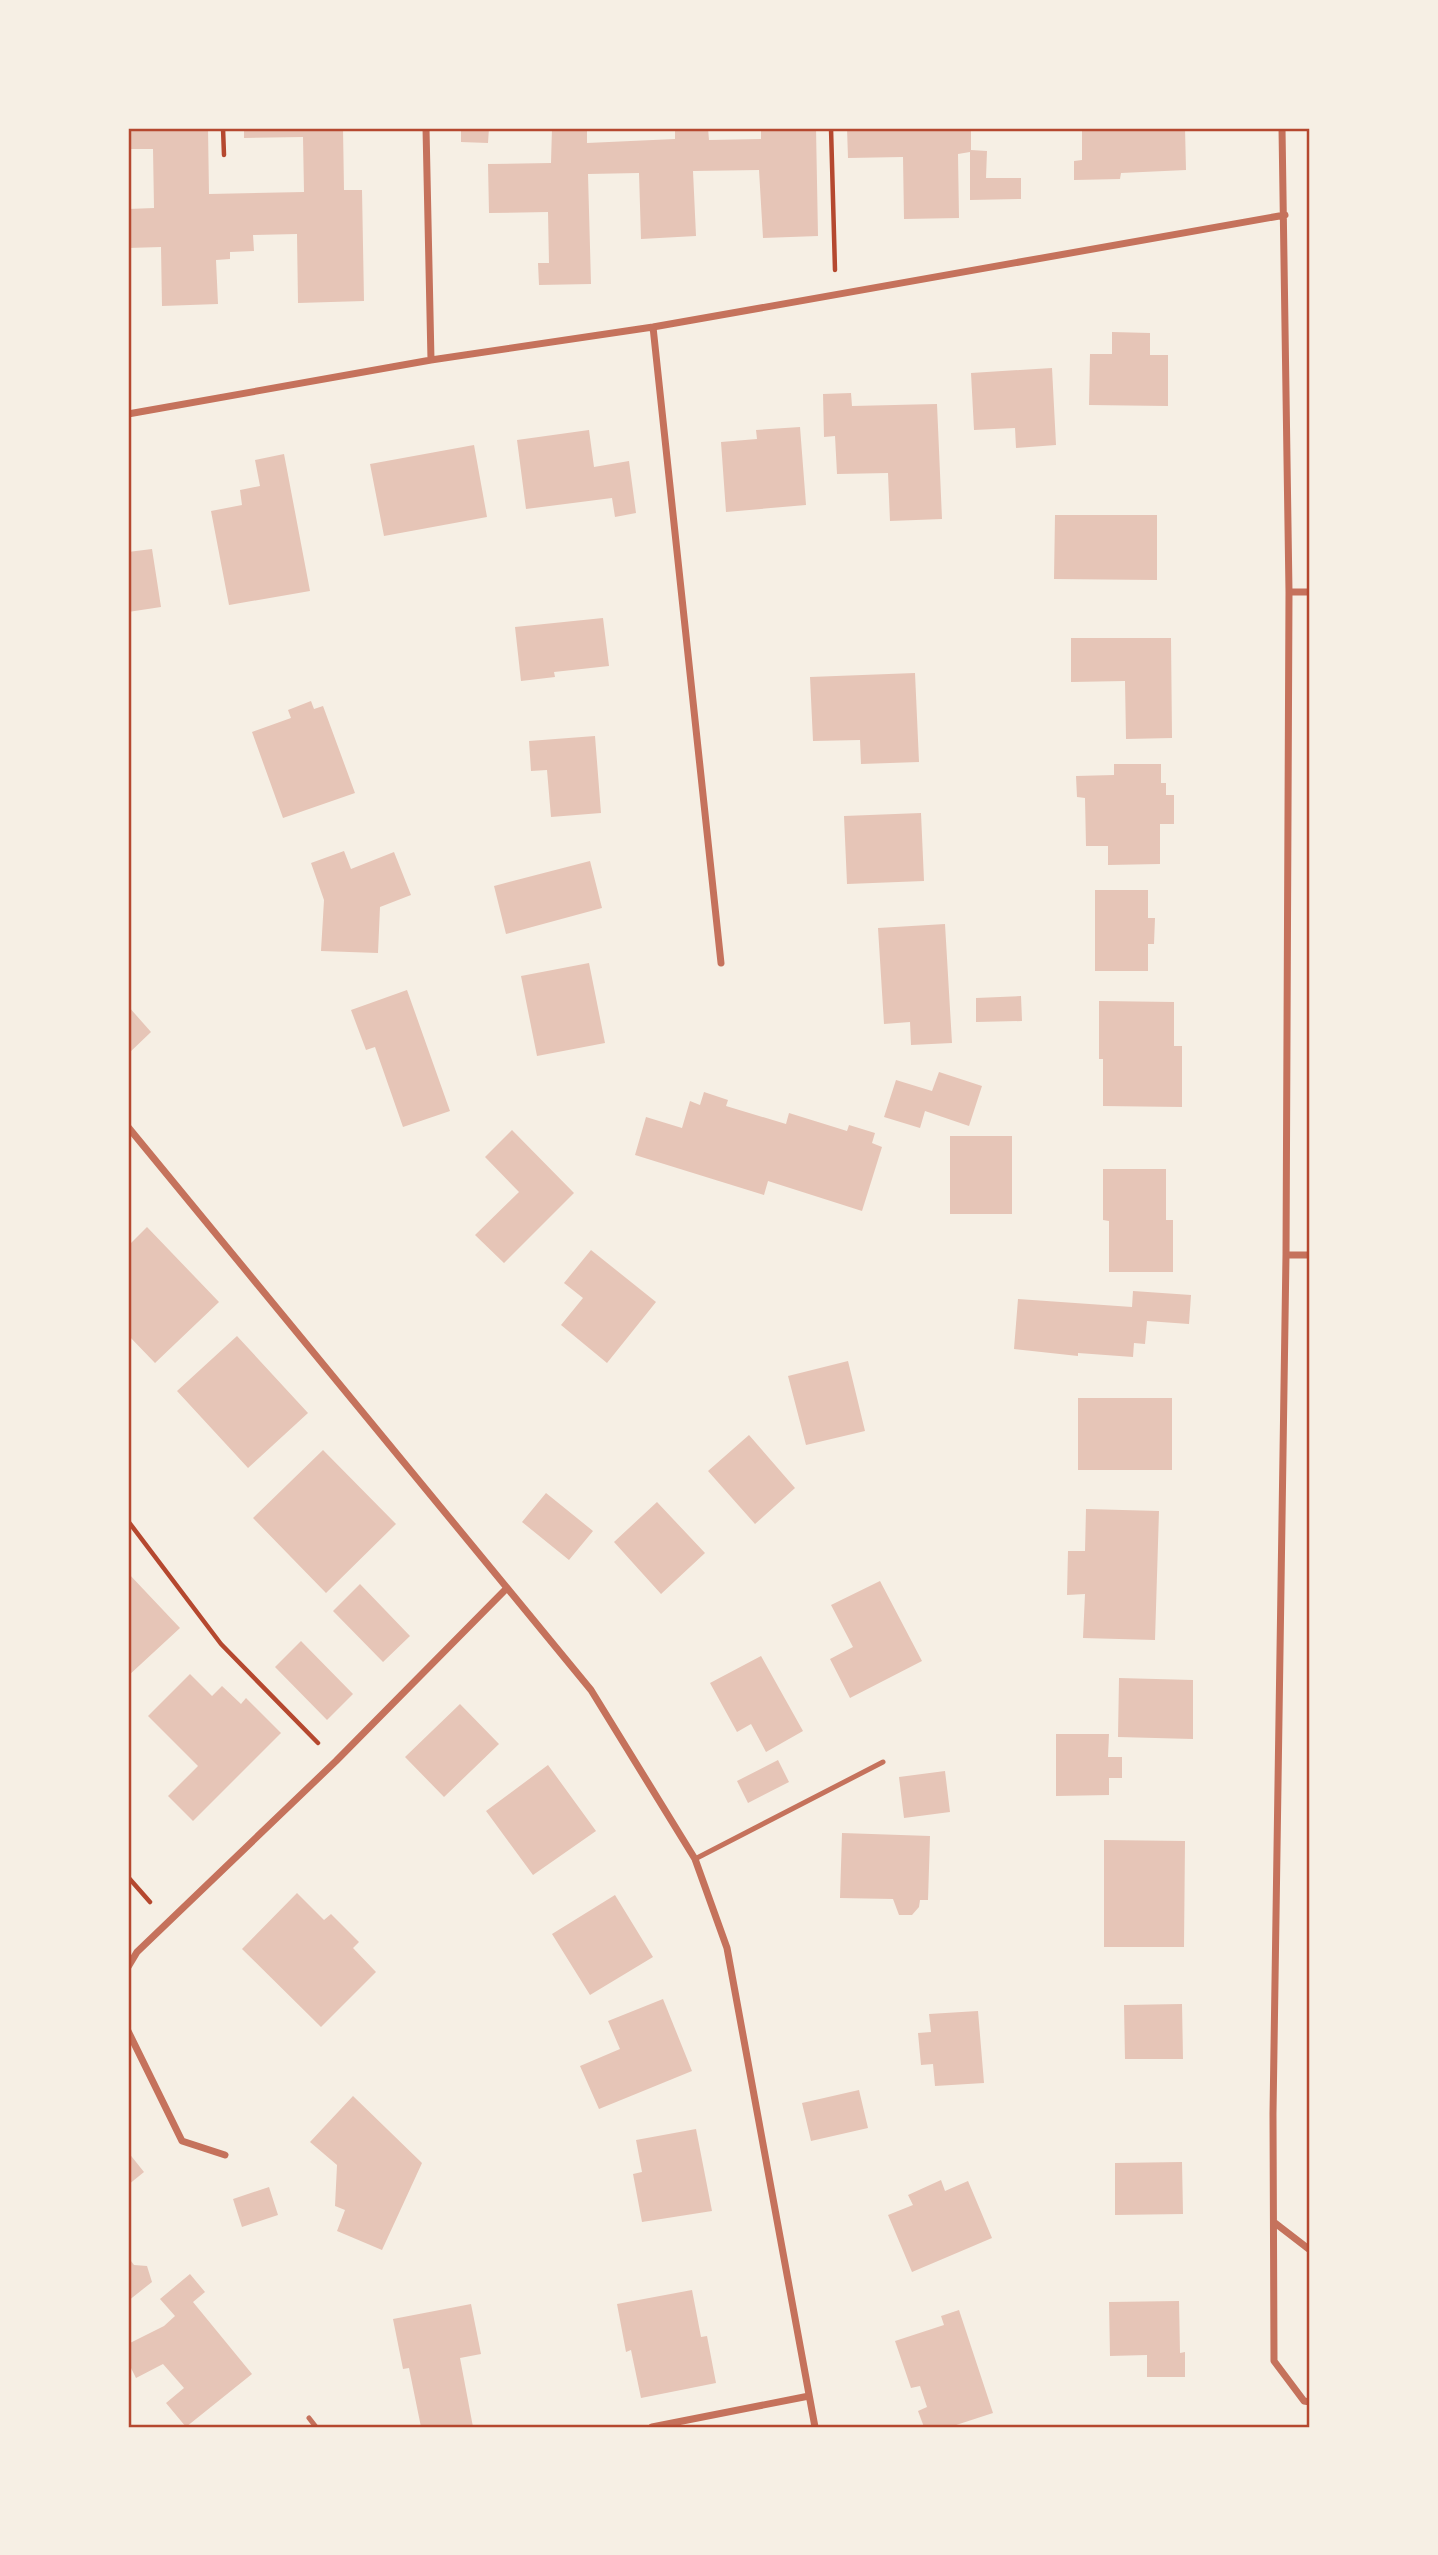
<svg xmlns="http://www.w3.org/2000/svg" width="1438" height="2555" font-family="Roboto,sans-serif">
	<style>
		.building { fill: #e6c5b7 }
		.lines { fill: none; stroke-linecap: round; stroke-linejoin: round }
		.path { stroke: #b5482f; stroke-width: 4.5 }
		.service { stroke: #c5725c; stroke-width: 5 }
		.minor { stroke: #c5725c; stroke-width: 7 }
		.neatline { fill: none; stroke: #b5482f; stroke-width: 2.5 }
	</style>
	<rect width="100%" height="100%" fill="#f6efe4"/>
	<!-- building -->
	<path class="building" d="M 128,128 L 208,128 L 209,194 L 304,192 L 303,137 L 244,138 L 244,128 L 343,128 L 344,190 L 362,190 L 364,301 L 298,303 L 297,234 L 253,235 L 254,251 L 230,252 L 230,259 L 216,260 L 218,304 L 162,306 L 161,247 L 128,248 L 128,209 L 154,208 L 153,149 L 128,149 Z
		M 461,128 L 489,128 L 488,143 L 461,142 Z
		M 552,128 L 587,128 L 587,143 L 675,139 L 675,128 L 708,128 L 709,140 L 761,139 L 761,128 L 816,128 L 818,236 L 763,238 L 759,170 L 693,171 L 696,236 L 641,239 L 639,173 L 588,174 L 591,284 L 539,285 L 538,263 L 549,263 L 548,212 L 489,213 L 488,164 L 551,163 Z
		M 847,128 L 971,128 L 971,150 L 987,151 L 986,178 L 1021,178 L 1021,199 L 970,200 L 970,152 L 958,154 L 959,218 L 904,219 L 903,157 L 848,158 Z
		M 1082,128 L 1185,128 L 1186,170 L 1121,173 L 1120,179 L 1074,180 L 1074,161 L 1082,160 Z
		M 1112,332 L 1150,333 L 1150,355 L 1168,355 L 1168,406 L 1089,405 L 1090,354 L 1112,354 Z
		M 1052,368 L 1056,445 L 1016,448 L 1015,428 L 974,430 L 971,373 Z
		M 851,393 L 852,406 L 937,404 L 942,519 L 890,521 L 888,473 L 837,474 L 835,436 L 824,437 L 823,394 Z
		M 800,427 L 806,505 L 726,512 L 721,442 L 757,439 L 756,430 Z
		M 589,430 L 594,467 L 629,461 L 636,513 L 615,517 L 612,498 L 526,509 L 517,440 Z
		M 474,445 L 487,517 L 384,536 L 370,464 Z
		M 284,454 L 310,591 L 229,605 L 211,511 L 242,505 L 240,490 L 260,486 L 255,460 Z
		M 1055,515 L 1157,515 L 1157,580 L 1054,579 Z
		M 152,549 L 161,607 L 128,612 L 128,552 Z
		M 603,618 L 609,666 L 554,672 L 555,677 L 521,681 L 515,627 Z
		M 1071,638 L 1171,638 L 1172,738 L 1126,739 L 1125,681 L 1071,682 Z
		M 915,673 L 919,762 L 861,764 L 860,740 L 813,741 L 810,677 Z
		M 311,701 L 314,709 L 323,706 L 355,793 L 283,818 L 252,732 L 291,718 L 288,710 Z
		M 595,736 L 601,813 L 551,817 L 547,770 L 531,771 L 529,741 Z
		M 1114,764 L 1161,764 L 1161,783 L 1166,783 L 1166,795 L 1174,795 L 1174,824 L 1160,824 L 1160,864 L 1108,865 L 1108,846 L 1086,846 L 1085,798 L 1077,797 L 1076,776 L 1114,775 Z
		M 921,813 L 924,881 L 847,884 L 844,816 Z
		M 344,851 L 351,869 L 394,852 L 411,895 L 380,907 L 378,953 L 321,951 L 324,900 L 311,863 Z
		M 590,861 L 602,908 L 506,934 L 494,886 Z
		M 1095,890 L 1148,890 L 1148,918 L 1155,918 L 1154,944 L 1148,944 L 1148,971 L 1095,971 Z
		M 945,924 L 952,1043 L 911,1045 L 910,1022 L 884,1024 L 878,928 Z
		M 589,963 L 605,1043 L 537,1056 L 521,976 Z
		M 407,990 L 450,1111 L 403,1127 L 375,1047 L 366,1050 L 351,1010 Z
		M 1021,996 L 1022,1021 L 976,1022 L 976,998 Z
		M 1099,1001 L 1174,1002 L 1174,1046 L 1182,1046 L 1182,1107 L 1103,1106 L 1103,1059 L 1099,1059 Z
		M 128,1006 L 151,1032 L 128,1054 Z
		M 939,1072 L 982,1086 L 969,1126 L 925,1111 L 920,1128 L 884,1117 L 896,1080 L 932,1091 Z
		M 704,1092 L 728,1100 L 726,1106 L 786,1124 L 789,1113 L 847,1131 L 849,1125 L 875,1133 L 872,1143 L 882,1147 L 862,1211 L 768,1181 L 764,1195 L 635,1155 L 646,1117 L 682,1128 L 690,1101 L 700,1105 Z
		M 512,1130 L 574,1193 L 504,1263 L 475,1235 L 519,1192 L 485,1157 Z
		M 950,1136 L 1012,1136 L 1012,1214 L 950,1214 Z
		M 1103,1169 L 1166,1169 L 1166,1220 L 1173,1220 L 1173,1272 L 1109,1272 L 1109,1221 L 1103,1220 Z
		M 147,1227 L 219,1302 L 155,1363 L 128,1335 L 128,1246 Z
		M 591,1250 L 656,1302 L 607,1363 L 561,1325 L 583,1298 L 564,1283 Z
		M 1133,1291 L 1191,1295 L 1189,1324 L 1147,1321 L 1145,1344 L 1134,1343 L 1133,1357 L 1078,1353 L 1078,1356 L 1014,1349 L 1018,1299 L 1132,1307 Z
		M 237,1336 L 308,1413 L 248,1468 L 177,1391 Z
		M 848,1361 L 865,1431 L 806,1445 L 788,1376 Z
		M 1078,1398 L 1172,1398 L 1172,1470 L 1078,1470 Z
		M 749,1435 L 795,1488 L 755,1524 L 708,1471 Z
		M 323,1450 L 396,1524 L 326,1593 L 253,1518 Z
		M 546,1493 L 593,1531 L 569,1560 L 522,1522 Z
		M 657,1502 L 705,1553 L 661,1594 L 614,1542 Z
		M 1086,1509 L 1159,1511 L 1155,1640 L 1083,1638 L 1085,1594 L 1067,1595 L 1068,1551 L 1085,1551 Z
		M 128,1573 L 180,1628 L 128,1676 Z
		M 880,1581 L 922,1661 L 850,1698 L 830,1659 L 853,1647 L 831,1605 Z
		M 360,1584 L 410,1636 L 383,1662 L 333,1611 Z
		M 301,1641 L 353,1694 L 327,1720 L 275,1667 Z
		M 761,1656 L 803,1731 L 766,1752 L 751,1724 L 737,1732 L 710,1683 Z
		M 190,1674 L 212,1696 L 222,1686 L 241,1704 L 246,1698 L 281,1733 L 193,1821 L 168,1796 L 198,1766 L 148,1716 Z
		M 1119,1678 L 1193,1680 L 1193,1739 L 1118,1737 Z
		M 460,1704 L 499,1744 L 444,1797 L 405,1757 Z
		M 1056,1734 L 1109,1734 L 1108,1757 L 1122,1757 L 1122,1778 L 1109,1778 L 1109,1795 L 1056,1796 Z
		M 778,1760 L 789,1782 L 748,1803 L 737,1781 Z
		M 548,1765 L 596,1831 L 533,1875 L 486,1811 Z
		M 945,1771 L 950,1812 L 904,1818 L 899,1777 Z
		M 842,1833 L 930,1836 L 928,1900 L 920,1900 L 919,1907 L 912,1915 L 899,1915 L 893,1899 L 840,1898 Z
		M 1104,1840 L 1185,1841 L 1184,1947 L 1104,1947 Z
		M 297,1893 L 324,1920 L 331,1914 L 359,1942 L 353,1948 L 376,1972 L 321,2027 L 242,1949 Z
		M 615,1895 L 653,1957 L 590,1995 L 552,1934 Z
		M 663,1999 L 692,2071 L 599,2109 L 580,2066 L 620,2049 L 608,2021 Z
		M 1182,2004 L 1183,2059 L 1125,2059 L 1124,2005 Z
		M 978,2011 L 984,2083 L 935,2086 L 933,2064 L 921,2065 L 918,2033 L 931,2032 L 929,2014 Z
		M 859,2090 L 868,2128 L 811,2141 L 802,2103 Z
		M 353,2096 L 422,2163 L 382,2250 L 337,2231 L 345,2210 L 335,2206 L 337,2165 L 310,2142 Z
		M 696,2129 L 712,2211 L 642,2222 L 633,2174 L 642,2172 L 636,2140 Z
		M 128,2152 L 144,2172 L 128,2185 Z
		M 1182,2162 L 1183,2214 L 1115,2215 L 1115,2163 Z
		M 941,2180 L 945,2191 L 968,2181 L 992,2238 L 912,2272 L 888,2215 L 913,2205 L 908,2195 Z
		M 269,2187 L 278,2215 L 242,2227 L 233,2199 Z
		M 128,2257 L 134,2265 L 147,2266 L 152,2282 L 128,2301 Z
		M 190,2274 L 205,2292 L 193,2302 L 252,2374 L 186,2427 L 166,2403 L 184,2388 L 163,2364 L 136,2378 L 128,2362 L 128,2344 L 164,2326 L 175,2316 L 160,2299 Z
		M 692,2290 L 701,2337 L 707,2336 L 716,2383 L 641,2398 L 631,2350 L 626,2352 L 617,2304 Z
		M 1179,2301 L 1180,2353 L 1185,2352 L 1185,2377 L 1147,2377 L 1147,2355 L 1110,2356 L 1109,2302 Z
		M 471,2304 L 481,2354 L 460,2358 L 473,2427 L 421,2427 L 409,2368 L 403,2369 L 393,2319 Z
		M 959,2310 L 993,2413 L 950,2427 L 924,2427 L 918,2411 L 927,2407 L 920,2386 L 911,2388 L 895,2341 L 944,2325 L 941,2316 Z"/>
	<g class="lines">
		<!-- path -->
		<path class="path" d="M 223,128 L 224,155
			M 831,128 L 835,270
			M 128,1521 L 221,1644 L 318,1743
			M 128,1877 L 150,1902"/>
		<!-- service -->
		<path class="service" d="M 695,1859 L 883,1762
			M 309,2418 L 316,2427"/>
		<!-- minor -->
		<path class="minor" d="M 426,128 L 431,360
			M 1282,128 L 1289,592 L 1286,1255 L 1273,2114 L 1274,2361 L 1304,2401 L 1310,2402
			M 653,327 L 721,963
			M 128,414 L 431,360 L 653,327 L 1285,215
			M 1289,592 L 1310,592
			M 128,1127 L 591,1690 L 695,1859 L 727,1948 L 815,2427
			M 1286,1255 L 1310,1255
			M 128,1967 L 137,1952 L 336,1761 L 506,1589
			M 128,2031 L 182,2141 L 225,2155
			M 1275,2223 L 1310,2250
			M 652,2427 L 809,2396"/>
	</g>
	<!-- border -->
	<rect width="1438" height="2555" fill="none" stroke="#f6efe4" stroke-width="259"/>
	<rect x="130" y="130" width="1178" height="2296" class="neatline"/>
</svg>
